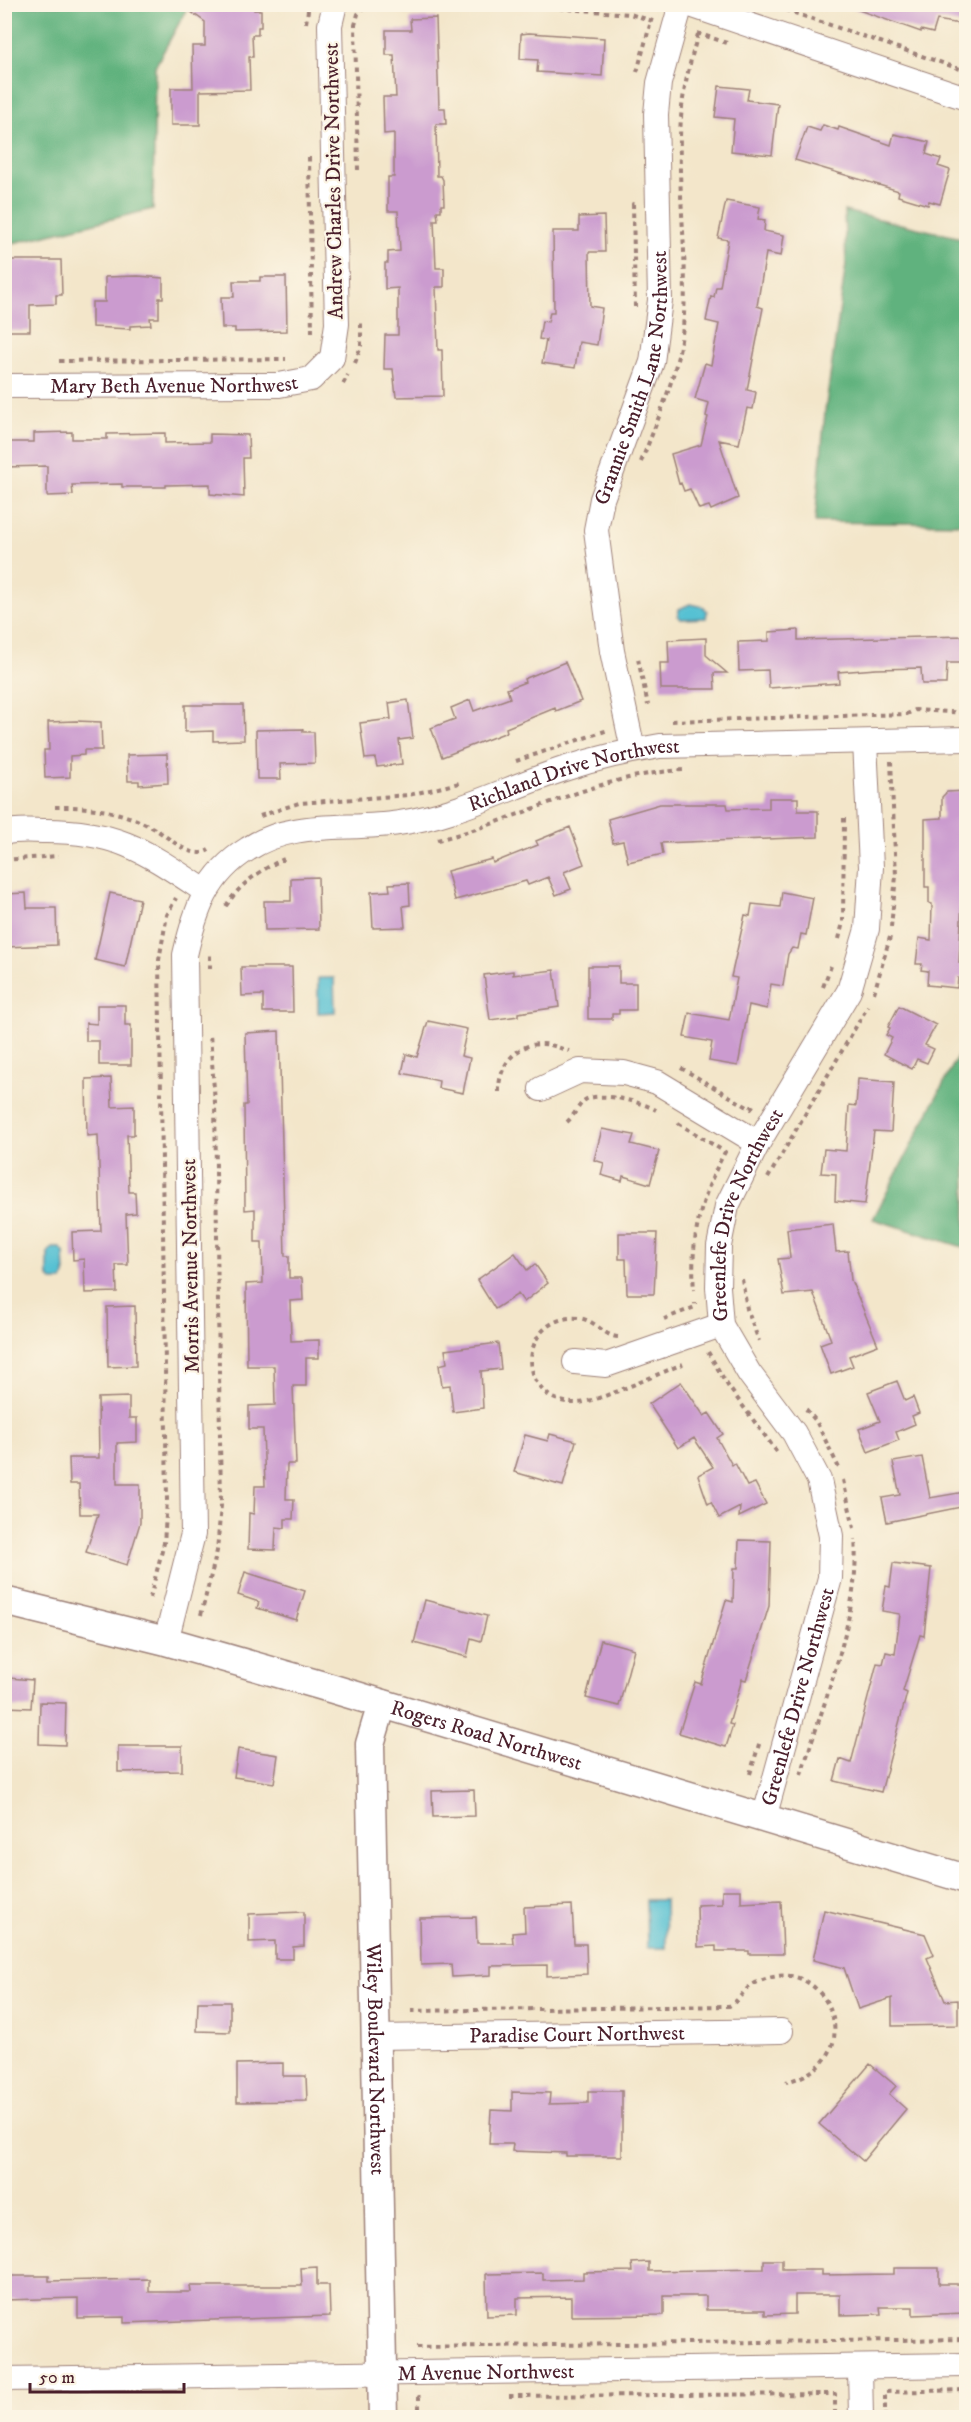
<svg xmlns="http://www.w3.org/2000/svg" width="971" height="2422" font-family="'IM FELL DW Pica',serif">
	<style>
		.forest { fill: #61b27e; stroke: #566854; stroke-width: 1.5 }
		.water { fill: #57c1d3; stroke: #50707f; stroke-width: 1.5 }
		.building { fill: #cb9bcf }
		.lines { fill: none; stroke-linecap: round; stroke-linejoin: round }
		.minor-casing { stroke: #9e827a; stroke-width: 26 }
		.tertiary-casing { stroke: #9e827a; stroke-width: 31 }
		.path { stroke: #9e827a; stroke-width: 4; stroke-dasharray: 4.5 4.5; stroke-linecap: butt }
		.minor { stroke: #fff; stroke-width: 24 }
		.tertiary { stroke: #fff; stroke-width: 28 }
		.labels { text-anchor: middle; stroke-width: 4.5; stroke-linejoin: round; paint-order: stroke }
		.street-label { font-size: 21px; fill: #4a1f2b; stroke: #fcf5e5 }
	</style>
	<rect width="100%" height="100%" fill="#fcf5e5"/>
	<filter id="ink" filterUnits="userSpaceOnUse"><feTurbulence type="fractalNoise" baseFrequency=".0167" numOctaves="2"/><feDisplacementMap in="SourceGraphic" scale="12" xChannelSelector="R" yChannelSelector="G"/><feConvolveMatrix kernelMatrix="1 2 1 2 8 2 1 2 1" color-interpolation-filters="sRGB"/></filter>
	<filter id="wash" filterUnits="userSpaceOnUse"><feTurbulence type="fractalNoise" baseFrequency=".008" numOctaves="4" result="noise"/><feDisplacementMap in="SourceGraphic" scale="24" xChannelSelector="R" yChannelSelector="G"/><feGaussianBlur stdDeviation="1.35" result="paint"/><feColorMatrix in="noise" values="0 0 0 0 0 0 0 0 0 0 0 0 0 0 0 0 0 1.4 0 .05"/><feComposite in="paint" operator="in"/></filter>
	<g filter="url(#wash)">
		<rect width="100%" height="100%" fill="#f3e6ca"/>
		<!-- forest -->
		<path class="forest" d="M 4,5 L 189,5 L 155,67 L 153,209 L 5,245 Z
			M 844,211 L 966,239 L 966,524 L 815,522 L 825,412 L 846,264 Z
			M 966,1040 L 966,1248 L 873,1219 Z"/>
		<!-- water -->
		<path class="water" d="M 690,604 L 704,607 L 707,612 L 706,618 L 681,619 L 678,616 L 679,609 Z
			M 318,978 L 334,978 L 335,1012 L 318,1013 Z
			M 52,1248 L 60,1248 L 64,1252 L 65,1275 L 62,1281 L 52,1281 L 48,1277 L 48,1253 Z
			M 646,1900 L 665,1900 L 666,1948 L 647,1948 Z"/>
		<g id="blocks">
			<!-- building -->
			<path class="building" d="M 180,4 L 254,4 L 254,10 L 261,10 L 261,27 L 258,27 L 258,35 L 252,35 L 253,57 L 249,57 L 250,90 L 200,91 L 200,125 L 171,125 L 171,88 L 193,88 L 192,46 L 205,46 L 205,22 Z
				M 850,4 L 966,4 L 966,25 L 937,20 L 933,33 L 921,30 L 921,32 L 850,7 Z
				M 436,18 L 439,108 L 445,108 L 446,124 L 436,124 L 437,176 L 441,176 L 443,180 L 444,205 L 441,205 L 441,211 L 437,211 L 438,220 L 434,220 L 436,268 L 444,268 L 444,287 L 436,287 L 438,350 L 442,350 L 443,396 L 396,397 L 393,369 L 384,369 L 385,335 L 398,335 L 398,288 L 385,289 L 385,263 L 388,263 L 388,252 L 400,251 L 398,211 L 388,211 L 388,177 L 394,177 L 394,133 L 384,134 L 383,97 L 396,97 L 394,55 L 386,55 L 386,30 L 411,30 L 410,19 Z
				M 529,33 L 604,38 L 602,76 L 537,72 L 538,60 L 520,59 L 521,34 Z
				M 719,86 L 749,89 L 747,100 L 778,104 L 772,155 L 731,151 L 734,119 L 715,117 Z
				M 823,125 L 838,130 L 839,127 L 891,145 L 894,134 L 929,142 L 926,154 L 941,159 L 938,166 L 950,170 L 940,204 L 929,201 L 928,205 L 898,196 L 899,191 L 795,160 L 807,127 L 820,131 Z
				M 726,201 L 760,207 L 758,219 L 765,220 L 764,231 L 784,235 L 781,256 L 766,253 L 757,306 L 763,308 L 747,390 L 756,392 L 753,409 L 747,408 L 739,444 L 719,440 L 738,498 L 711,510 L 709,506 L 699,509 L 690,489 L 684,491 L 681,483 L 679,484 L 671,454 L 701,445 L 708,417 L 706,416 L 709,403 L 695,399 L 705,363 L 711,365 L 719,324 L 706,321 L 711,296 L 714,297 L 716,287 L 720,287 L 728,240 L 718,238 Z
				M 604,216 L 605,252 L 589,252 L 590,306 L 602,308 L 597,345 L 579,342 L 575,368 L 542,363 L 546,340 L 539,339 L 542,321 L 548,322 L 550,312 L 554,312 L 553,231 L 579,231 L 579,217 Z
				M 5,260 L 61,260 L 62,295 L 56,295 L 56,304 L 30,305 L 30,331 L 4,331 Z
				M 138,276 L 163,278 L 163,298 L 159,298 L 159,318 L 150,318 L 151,325 L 130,326 L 130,329 L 92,327 L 92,302 L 105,302 L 105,277 Z
				M 260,277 L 286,277 L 287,331 L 235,332 L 235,328 L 222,328 L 221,297 L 234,297 L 233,281 L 260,281 Z
				M 72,432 L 72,439 L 107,439 L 107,434 L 165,433 L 165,443 L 210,442 L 210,434 L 248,435 L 249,458 L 243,458 L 244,497 L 210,494 L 210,484 L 166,485 L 166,487 L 122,487 L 122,484 L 72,485 L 73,495 L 47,496 L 47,466 L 4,467 L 4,442 L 34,442 L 34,433 Z
				M 798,630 L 798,640 L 966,636 L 966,663 L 947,663 L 946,684 L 922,684 L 921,668 L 876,669 L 838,672 L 839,683 L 769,688 L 768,670 L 739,671 L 738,642 L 769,641 L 769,632 Z
				M 706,638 L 706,655 L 727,673 L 714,673 L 715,689 L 661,689 L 660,663 L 669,663 L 668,640 Z
				M 565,662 L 581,701 L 556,711 L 555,708 L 506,728 L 507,732 L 442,757 L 431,728 L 455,719 L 451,708 L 470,700 L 474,711 L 510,698 L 507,689 L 525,682 L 524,679 Z
				M 408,700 L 413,738 L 399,740 L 402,764 L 377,767 L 375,758 L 365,759 L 360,723 L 391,719 L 389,703 Z
				M 185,705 L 243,705 L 244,740 L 213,741 L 213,731 L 185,732 Z
				M 76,721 L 101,722 L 102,750 L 84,750 L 84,755 L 70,756 L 70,777 L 45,778 L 44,750 L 49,750 L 48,722 Z
				M 303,729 L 303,732 L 314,732 L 315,763 L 280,764 L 281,779 L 257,779 L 256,730 Z
				M 167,754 L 168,783 L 139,785 L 139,781 L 128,781 L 127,755 Z
				M 966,791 L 963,882 L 966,882 L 966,899 L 962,899 L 959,963 L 966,964 L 966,979 L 958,978 L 957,988 L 927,985 L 928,971 L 921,970 L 922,964 L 916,964 L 919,938 L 931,940 L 932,904 L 929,903 L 929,887 L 925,887 L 925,819 L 942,818 L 942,797 L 947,792 Z
				M 769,798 L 798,798 L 798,811 L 818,811 L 818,837 L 661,843 L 663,854 L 628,862 L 623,841 L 613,843 L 608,819 L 660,804 L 727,804 L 728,809 L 769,808 Z
				M 570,827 L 584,864 L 564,872 L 571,889 L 556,895 L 548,877 L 528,885 L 526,881 L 455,900 L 447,871 L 492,859 L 493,863 L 538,845 L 536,841 Z
				M 318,877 L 319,929 L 265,930 L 264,901 L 291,901 L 291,878 Z
				M 409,883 L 410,905 L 403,906 L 405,927 L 373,928 L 371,892 L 390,891 L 389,884 Z
				M 782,892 L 813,898 L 806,935 L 801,934 L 798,949 L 792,948 L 788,954 L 783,986 L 771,984 L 767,1009 L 749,1005 L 738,1066 L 709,1061 L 712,1042 L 684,1037 L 689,1013 L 729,1020 L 737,978 L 731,977 L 745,915 L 750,916 L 752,904 L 780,907 Z
				M 26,893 L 27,908 L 56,908 L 57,945 L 5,947 L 4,894 Z
				M 110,893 L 140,899 L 125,967 L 95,960 Z
				M 588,966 L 619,966 L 619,983 L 636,983 L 636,1010 L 619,1010 L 619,1014 L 612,1014 L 612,1019 L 588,1019 Z
				M 241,967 L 292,967 L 293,1012 L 263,1012 L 263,995 L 242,996 Z
				M 554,970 L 559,1007 L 518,1013 L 518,1016 L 490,1020 L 484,975 L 513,971 L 513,975 Z
				M 97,1005 L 125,1005 L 125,1025 L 131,1025 L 131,1065 L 99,1065 L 99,1041 L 86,1041 L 86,1023 L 97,1024 Z
				M 899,1006 L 936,1025 L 925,1045 L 934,1049 L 927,1063 L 917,1059 L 912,1069 L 884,1054 L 892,1038 L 886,1035 L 890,1028 L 888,1027 Z
				M 428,1021 L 467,1029 L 461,1056 L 470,1058 L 463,1093 L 438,1088 L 439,1081 L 402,1073 L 406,1054 L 417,1057 Z
				M 279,1031 L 285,1256 L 289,1256 L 289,1278 L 302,1278 L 303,1300 L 290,1301 L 291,1341 L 319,1340 L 319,1358 L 306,1358 L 306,1386 L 293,1386 L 296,1464 L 287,1464 L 286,1499 L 294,1499 L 293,1519 L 285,1519 L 285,1528 L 276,1527 L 275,1550 L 248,1549 L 249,1513 L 254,1514 L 255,1486 L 265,1486 L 263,1429 L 249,1429 L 249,1406 L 275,1405 L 274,1366 L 247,1366 L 246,1284 L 263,1283 L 262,1242 L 255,1242 L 255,1209 L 245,1210 L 244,1105 L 247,1105 L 245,1033 Z
				M 111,1078 L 112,1107 L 134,1106 L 134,1135 L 127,1135 L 129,1192 L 135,1192 L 136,1213 L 126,1214 L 128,1265 L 116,1265 L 117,1292 L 85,1293 L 84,1259 L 73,1260 L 72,1232 L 101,1231 L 98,1135 L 87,1136 L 86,1079 Z
				M 858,1079 L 894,1082 L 891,1132 L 874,1131 L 865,1204 L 835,1201 L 836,1174 L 821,1173 L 824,1149 L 846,1151 L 849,1105 L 856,1106 Z
				M 602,1129 L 634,1135 L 631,1144 L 659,1151 L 650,1184 L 623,1176 L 622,1181 L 601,1175 L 604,1163 L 594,1160 Z
				M 833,1224 L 836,1252 L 848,1251 L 851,1280 L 878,1345 L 849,1356 L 853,1366 L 831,1374 L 820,1344 L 831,1340 L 813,1292 L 784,1295 L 778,1259 L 790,1258 L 787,1229 Z
				M 619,1233 L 657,1233 L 654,1294 L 627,1294 L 626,1259 L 619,1259 Z
				M 515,1253 L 527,1270 L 535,1264 L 548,1283 L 524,1302 L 518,1294 L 495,1309 L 477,1280 Z
				M 135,1306 L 136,1366 L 108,1367 L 107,1307 Z
				M 498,1343 L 501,1369 L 481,1371 L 483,1408 L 453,1412 L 450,1385 L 442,1386 L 439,1365 L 447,1363 L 445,1350 Z
				M 897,1381 L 905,1401 L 913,1397 L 919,1413 L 912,1416 L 915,1424 L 896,1432 L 899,1440 L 868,1452 L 859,1429 L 880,1421 L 868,1392 Z
				M 681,1382 L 704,1416 L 709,1413 L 723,1434 L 717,1438 L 732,1465 L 735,1463 L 747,1486 L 755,1483 L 766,1504 L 739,1517 L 740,1507 L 719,1518 L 711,1502 L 708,1504 L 698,1475 L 713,1467 L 694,1438 L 678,1448 L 649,1404 Z
				M 129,1397 L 129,1418 L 137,1418 L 137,1442 L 117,1443 L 117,1484 L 140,1484 L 140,1523 L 127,1565 L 86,1552 L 98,1514 L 80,1514 L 79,1484 L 70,1484 L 69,1458 L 99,1458 L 98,1398 Z
				M 550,1434 L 576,1441 L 563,1486 L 514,1472 L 525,1435 L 548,1441 Z
				M 922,1457 L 930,1498 L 964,1492 L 966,1506 L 887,1522 L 882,1498 L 900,1495 L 893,1462 Z
				M 739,1540 L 771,1541 L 769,1606 L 746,1680 L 742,1679 L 729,1724 L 733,1725 L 726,1747 L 679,1733 L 695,1682 L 701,1684 L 726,1600 L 733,1602 L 734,1568 L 738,1568 Z
				M 893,1563 L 931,1568 L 924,1636 L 920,1635 L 903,1691 L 907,1693 L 881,1792 L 834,1781 L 840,1759 L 851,1763 L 877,1663 L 883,1664 L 886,1652 L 895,1654 L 900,1614 L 882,1611 L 886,1586 L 890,1587 Z
				M 245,1572 L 305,1591 L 296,1620 L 257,1608 L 259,1602 L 238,1595 Z
				M 425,1600 L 487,1616 L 481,1641 L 471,1638 L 467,1657 L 414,1643 Z
				M 601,1640 L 634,1649 L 619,1706 L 586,1698 Z
				M 8,1678 L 33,1680 L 31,1708 L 6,1707 Z
				M 40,1702 L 66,1703 L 65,1745 L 39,1744 Z
				M 118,1746 L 182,1746 L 182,1771 L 118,1772 Z
				M 238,1749 L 278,1755 L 274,1783 L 234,1777 Z
				M 474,1790 L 475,1816 L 433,1817 L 432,1791 Z
				M 722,1890 L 741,1890 L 741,1903 L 781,1901 L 783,1954 L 749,1954 L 749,1951 L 716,1951 L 716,1946 L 698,1947 L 697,1905 L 722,1904 Z
				M 572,1905 L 574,1944 L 586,1944 L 587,1974 L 547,1976 L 547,1965 L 491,1966 L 491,1975 L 452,1977 L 451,1964 L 421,1965 L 420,1918 L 476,1917 L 477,1943 L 513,1943 L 512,1933 L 525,1932 L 524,1907 Z
				M 824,1910 L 925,1934 L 934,1955 L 927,1958 L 945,2001 L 958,2000 L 958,2025 L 892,2026 L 892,1998 L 858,2009 L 844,1968 L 813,1960 Z
				M 304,1912 L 304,1946 L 293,1947 L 293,1959 L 275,1959 L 275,1941 L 249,1942 L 249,1914 Z
				M 198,2002 L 230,2002 L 230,2032 L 197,2031 Z
				M 283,2063 L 283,2076 L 306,2076 L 307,2101 L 237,2102 L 237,2064 Z
				M 870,2064 L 896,2086 L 889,2094 L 906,2109 L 863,2161 L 819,2124 Z
				M 588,2091 L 622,2091 L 622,2156 L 566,2156 L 566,2153 L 512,2151 L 513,2144 L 489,2144 L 491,2110 L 512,2111 L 512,2092 L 550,2093 L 549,2104 L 588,2103 Z
				M 764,2260 L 782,2260 L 782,2270 L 822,2270 L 822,2275 L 894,2274 L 894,2268 L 939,2268 L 939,2284 L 966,2284 L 966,2313 L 913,2315 L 913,2307 L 880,2307 L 881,2314 L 840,2315 L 840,2295 L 795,2295 L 795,2314 L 765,2315 L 765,2310 L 706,2310 L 706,2296 L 664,2296 L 664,2315 L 571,2316 L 571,2297 L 517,2298 L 517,2315 L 487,2316 L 486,2274 L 543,2273 L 543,2280 L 583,2279 L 583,2272 L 633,2271 L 632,2263 L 649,2262 L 649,2271 L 764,2269 Z
				M 317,2267 L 317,2285 L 329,2285 L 330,2316 L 124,2323 L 124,2317 L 78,2318 L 78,2298 L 4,2300 L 4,2276 L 49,2276 L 49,2281 L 149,2279 L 149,2292 L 191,2292 L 190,2286 L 302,2286 L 301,2268 Z"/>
		</g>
	</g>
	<g filter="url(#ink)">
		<use href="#blocks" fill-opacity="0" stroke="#9e827a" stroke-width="1.5"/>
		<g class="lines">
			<defs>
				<g id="minor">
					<path d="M 687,4 L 966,98"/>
					<path id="s1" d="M 4,386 L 279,385 L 311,379 L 332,358 L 337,324 L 330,25 L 335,4"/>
					<path id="s2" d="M 633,750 L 612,651 L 596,530 L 602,499 L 652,362 L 660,300 L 656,114 L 659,83 L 681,4"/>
					<path d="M 4,833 C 17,829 33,831 46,831 C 119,831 146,852 205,891"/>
					<path d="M 541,1089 L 580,1071 L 624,1073 L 657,1082 L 758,1143"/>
					<path d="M 575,1362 L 606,1365 L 721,1325"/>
					<path id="s3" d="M 166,1641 L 193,1534 L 185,955 C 195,911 207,874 248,849 C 294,819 347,831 399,823 C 459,815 510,786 567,768 C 598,758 629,751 660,746 L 966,739"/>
					<path id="s4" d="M 764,1818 L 830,1578 L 831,1536 L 819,1480 L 794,1433 L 749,1373 L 721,1325 L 718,1287 L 719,1246 L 727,1206 L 758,1143 L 849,991 L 867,929 L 871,867 L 865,742"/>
					<path id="s5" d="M 375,2037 L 781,2031"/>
					<path d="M 860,2367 L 861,2418"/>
					<path id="s6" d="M 4,2379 L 966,2365"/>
				</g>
				<g id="tertiary">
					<path id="s7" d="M 4,1601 L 166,1641 L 320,1685 L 966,1879"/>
					<path id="s8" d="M 382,1704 L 370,1744 L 383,2418"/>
				</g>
			</defs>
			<!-- minor casing -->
			<use href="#minor" class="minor-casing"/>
			<!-- tertiary casing -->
			<use href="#tertiary" class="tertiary-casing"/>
			<!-- path -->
			<path class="path" d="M 506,4 L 630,14 L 656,22
				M 768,4 L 966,71
				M 306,23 L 309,4
				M 697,33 L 730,44
				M 637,72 L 650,25
				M 309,157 L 312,332
				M 358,170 L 355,25 L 358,14 L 368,4
				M 635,307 L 633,204 L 637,204
				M 59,361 L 286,359
				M 355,363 L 361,346 L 361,321
				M 343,384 L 348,375
				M 641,462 C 660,414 681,367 684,314 C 688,249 676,183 681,118 C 683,89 690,62 698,34
				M 638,659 L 648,705
				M 672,721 L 907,714 L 915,710 L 966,713
				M 516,761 L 608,730
				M 891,761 L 896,876 L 891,927
				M 55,807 C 90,806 124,811 155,829 C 170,838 192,861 209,850
				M 260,816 L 299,803 L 409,795 L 459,783
				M 437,840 C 522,820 596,774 685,770
				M 4,860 L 58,856
				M 226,906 C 240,884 260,870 284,859
				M 839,939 L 843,922 L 844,818
				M 210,969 L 210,953
				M 823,987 L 831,966
				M 874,993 L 890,937
				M 681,1068 L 751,1109 L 753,1105
				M 499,1092 C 498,1067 515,1044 541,1044 C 552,1044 559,1048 569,1051
				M 567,1122 C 574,1116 579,1104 585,1100 C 599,1091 642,1102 656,1110
				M 678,1123 L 725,1152 C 701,1195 690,1240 694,1290
				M 768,1178 L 868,1006
				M 742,1279 L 747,1309 L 759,1341
				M 664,1319 L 695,1307 L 695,1303
				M 618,1337 C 601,1336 595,1315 569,1318 C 517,1324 518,1403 576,1403 C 597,1403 659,1373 683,1364
				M 708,1352 L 728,1386 L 777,1452
				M 806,1409 L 816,1421 L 840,1470
				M 843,1480 L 854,1528
				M 150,1598 L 164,1543 L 167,1501 L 159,960 L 167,915 L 176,898
				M 201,1615 L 217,1551 L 221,1505 L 215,1103 L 210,1034
				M 750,1774 L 760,1741
				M 801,1775 C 823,1704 861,1613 855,1539
				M 411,2011 L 729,2006 C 737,2002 739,1997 745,1991 C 753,1982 767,1978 778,1976 C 830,1968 870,2061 786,2082
				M 417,2347 L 966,2339
				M 509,2396 L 835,2394 L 835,2418
				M 419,2418 L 419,2397 L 423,2397
				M 885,2418 L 885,2392 L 966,2390"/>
			<!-- minor -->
			<use href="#minor" class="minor"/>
			<!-- tertiary -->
			<use href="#tertiary" class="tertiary"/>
		</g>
	</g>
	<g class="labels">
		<!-- street labels -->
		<g class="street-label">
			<text transform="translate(333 181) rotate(-91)" y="7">Andrew Charles Drive Northwest</text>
			<text dy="7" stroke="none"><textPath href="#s2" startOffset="381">Grannie Smith Lane Northwest</textPath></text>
			<text dy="7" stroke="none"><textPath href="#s1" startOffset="170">Mary Beth Avenue Northwest</textPath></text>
			<text dy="7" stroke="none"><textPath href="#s3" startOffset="1154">Richland Drive Northwest</textPath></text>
			<text dy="7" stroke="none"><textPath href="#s4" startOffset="648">Greenlefe Drive Northwest</textPath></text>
			<text transform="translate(190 1266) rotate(-91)" y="7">Morris Avenue Northwest</text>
			<text dy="7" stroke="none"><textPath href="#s4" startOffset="126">Greenlefe Drive Northwest</textPath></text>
			<text dy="7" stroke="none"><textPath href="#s7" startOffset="501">Rogers Road Northwest</textPath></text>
			<text dy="7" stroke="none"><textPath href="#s5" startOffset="202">Paradise Court Northwest</textPath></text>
			<text dy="7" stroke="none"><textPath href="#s8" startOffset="357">Wiley Boulevard Northwest</textPath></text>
			<text dy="7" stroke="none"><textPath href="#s6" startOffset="482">M Avenue Northwest</textPath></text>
		</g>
	</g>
	<!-- margin -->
	<rect width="971" height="2422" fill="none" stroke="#fcf5e5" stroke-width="24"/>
	<!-- scale -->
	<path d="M30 2383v9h154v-9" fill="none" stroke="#4a1f2b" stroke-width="3"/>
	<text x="39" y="2383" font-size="18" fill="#4a1f2b" stroke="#fcf5e5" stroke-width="4.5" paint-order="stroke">50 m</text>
</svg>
